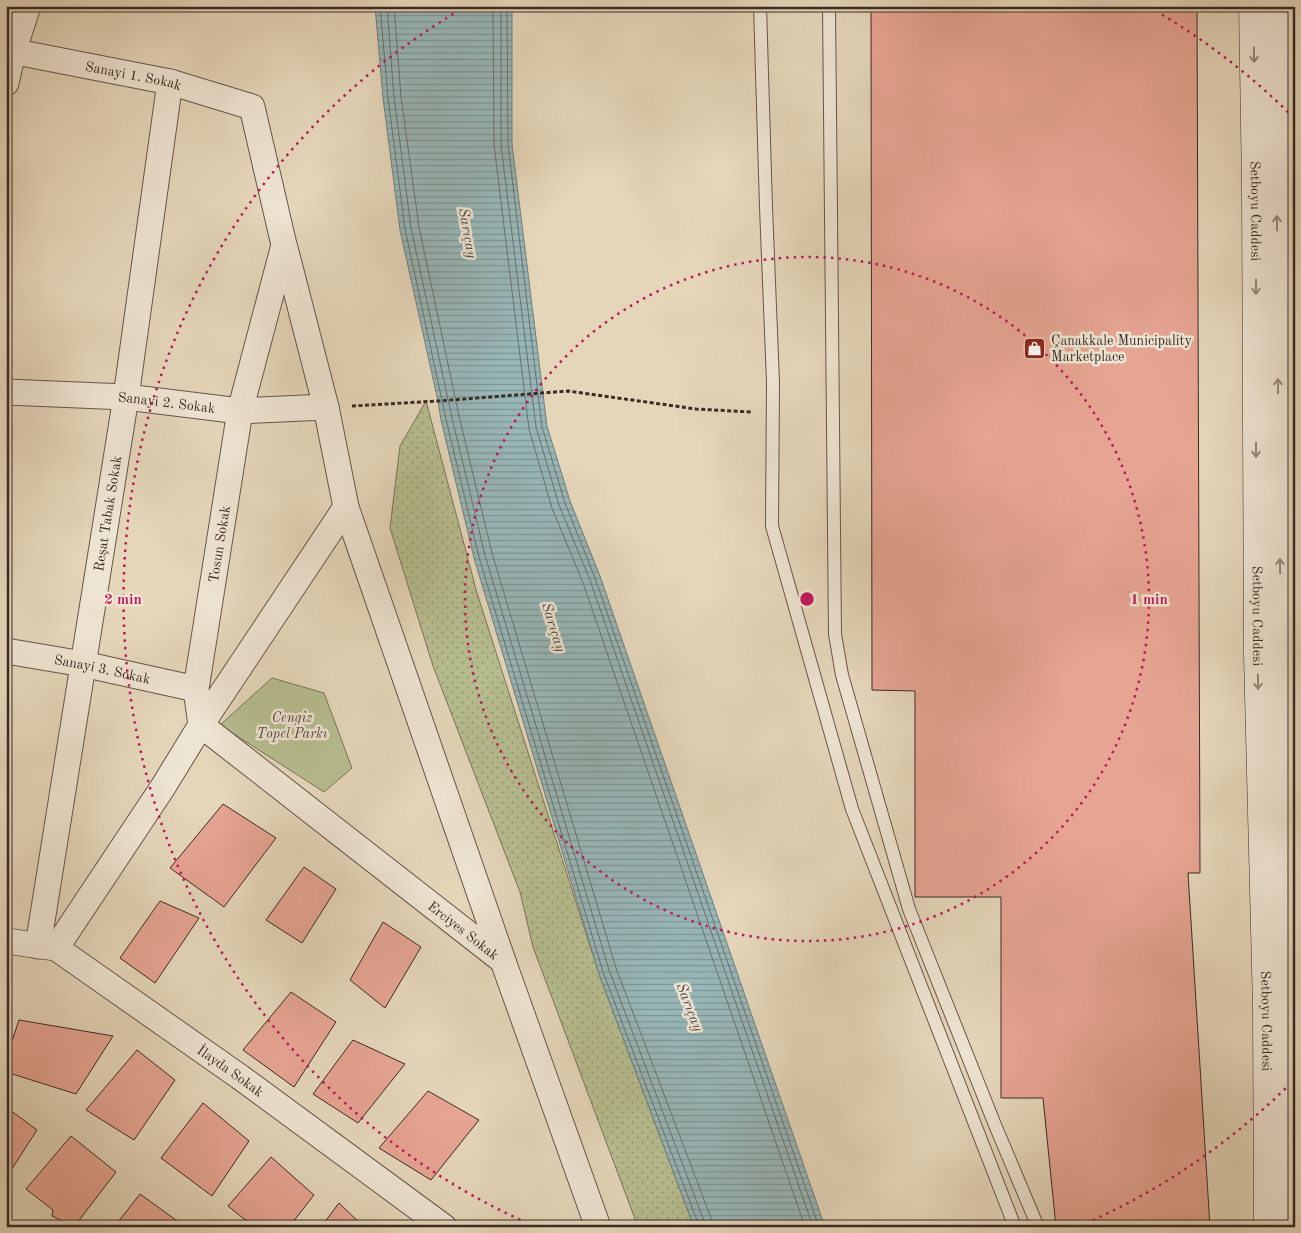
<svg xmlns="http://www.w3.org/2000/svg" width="1301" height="1233" font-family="'Old Standard TT',serif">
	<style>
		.grass { fill: url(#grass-dots); stroke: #78745a }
		.park { fill: #b6bd8f; stroke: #78745a }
		.water { fill: url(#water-rules); stroke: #737f7d }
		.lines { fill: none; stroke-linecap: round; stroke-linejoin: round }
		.shore { stroke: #6a716e; stroke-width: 1 }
		.building { fill: #e6a492; stroke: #3b2b25 }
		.service-casing { stroke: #66564a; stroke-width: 14 }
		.minor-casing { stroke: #66564a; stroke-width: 27 }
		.secondary-casing { stroke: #3b2b25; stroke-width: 29 }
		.path { stroke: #3b2b25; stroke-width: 3; stroke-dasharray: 4 2.5; stroke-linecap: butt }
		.service { stroke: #eee4d2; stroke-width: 12 }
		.minor { stroke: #eee4d2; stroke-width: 25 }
		.secondary { stroke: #eee4d2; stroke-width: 28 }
		.oneway { stroke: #94887c }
		.ring { fill: none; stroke: #c2185b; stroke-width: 2.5; stroke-dasharray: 2.5 5 }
		.labels { text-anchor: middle; stroke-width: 5; stroke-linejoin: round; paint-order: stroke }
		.street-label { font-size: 14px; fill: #3b2b25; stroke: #eee4d2 }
		.poi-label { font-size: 14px; fill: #3b2b25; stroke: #eee4d2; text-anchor: start }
		.park-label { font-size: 14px; font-style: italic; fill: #54483a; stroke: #eee4d2 }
		.water-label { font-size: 15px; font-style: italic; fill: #524e4a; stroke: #eee4d2 }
		.centre { fill: #c2185b; stroke: #eee4d2; stroke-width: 2.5 }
		.ring-label { font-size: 15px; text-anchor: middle; font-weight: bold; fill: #c2185b; stroke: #eee4d2; stroke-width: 5; stroke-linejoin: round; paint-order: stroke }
	</style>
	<defs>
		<pattern id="grass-dots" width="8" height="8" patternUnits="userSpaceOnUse" patternTransform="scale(1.25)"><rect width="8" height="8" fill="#b6bd8f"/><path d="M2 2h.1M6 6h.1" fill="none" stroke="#959a75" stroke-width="1.8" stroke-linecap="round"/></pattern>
		<pattern id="water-rules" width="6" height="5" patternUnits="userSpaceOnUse" patternTransform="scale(1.25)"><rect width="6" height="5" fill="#98b7b8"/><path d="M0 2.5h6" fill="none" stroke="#7d9595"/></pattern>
	</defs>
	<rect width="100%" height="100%" fill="#e5d6ba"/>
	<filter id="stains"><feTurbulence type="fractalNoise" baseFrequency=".004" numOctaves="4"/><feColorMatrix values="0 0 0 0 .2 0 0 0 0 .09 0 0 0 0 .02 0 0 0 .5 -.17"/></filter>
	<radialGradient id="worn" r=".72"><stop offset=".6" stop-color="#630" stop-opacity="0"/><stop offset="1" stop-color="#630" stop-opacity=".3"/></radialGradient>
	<!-- grass -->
	<path class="grass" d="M 426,401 L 477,593 L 599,974 L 694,1227 L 638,1227 L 533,947 L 520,892 L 433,666 L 390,528 L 400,446 Z"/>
	<!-- park -->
	<path class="park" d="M 272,678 L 324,693 L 352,768 L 324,792 L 220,725 Z"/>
	<!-- water -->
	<path class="water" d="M 375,6 L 512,6 L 512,144 L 547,426 L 570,501 L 600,576 L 825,1227 L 694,1227 L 599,974 L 474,558 L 441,420 L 438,401 L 400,230 L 383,98 Z"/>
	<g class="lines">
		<!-- shore -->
		<path class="shore" d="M 380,6 L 388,98 L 405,229 L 446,419 L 479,557 L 603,972 L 698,1223 L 698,1227
			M 387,6 L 394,97 L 411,228 L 452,418 L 485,555 L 609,970 L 704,1221 L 705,1227
			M 394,6 L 401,97 L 419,227 L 459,416 L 492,553 L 616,968 L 711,1218 L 712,1227
			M 493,6 L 494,145 L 529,429 L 552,508 L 583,583 L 805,1227
			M 501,6 L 501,145 L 536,427 L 559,505 L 590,580 L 813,1227
			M 507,6 L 508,144 L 542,427 L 565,503 L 595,578 L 819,1227"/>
	</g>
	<!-- building -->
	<path class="building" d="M 871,6 L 1197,6 L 1200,873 L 1188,873 L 1210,1227 L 1056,1227 L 1043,1098 L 1001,1098 L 1001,897 L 915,897 L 915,691 L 872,690 Z
		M 223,804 L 276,838 L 224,907 L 170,868 Z
		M 304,867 L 336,889 L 302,943 L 266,920 Z
		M 160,901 L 199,918 L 155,983 L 120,958 Z
		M 383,922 L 421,947 L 385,1008 L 350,980 Z
		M 291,992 L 336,1022 L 294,1087 L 243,1050 Z
		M 19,1020 L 113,1036 L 76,1094 L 6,1072 L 6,1059 Z
		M 353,1040 L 405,1064 L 358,1123 L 313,1094 Z
		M 137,1050 L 175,1080 L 134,1140 L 86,1110 Z
		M 428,1091 L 479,1120 L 431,1180 L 379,1148 Z
		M 203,1103 L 249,1141 L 212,1196 L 161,1158 Z
		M 6,1107 L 37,1130 L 6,1178 Z
		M 71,1136 L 116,1172 L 74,1227 L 52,1216 L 53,1210 L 26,1189 Z
		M 271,1157 L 314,1195 L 289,1227 L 254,1227 L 228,1206 Z
		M 140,1194 L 180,1223 L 177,1227 L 114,1227 Z
		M 339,1203 L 364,1227 L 321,1227 Z"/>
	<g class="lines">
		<defs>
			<path id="service" d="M 760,6 L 766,207 L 773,382 L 772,526 L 852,809 L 1015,1227
				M 829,6 L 835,634 L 842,675 L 909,909 L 995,1125 L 1038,1227"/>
			<g id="minor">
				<path id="s1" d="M 6,50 L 170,82 L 252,107 L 284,245 L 240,411 L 196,689 L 201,725 L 163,787 L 56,948"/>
				<path d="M 6,83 L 13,52 L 28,6"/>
				<path d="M 285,248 L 326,407 L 346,507 L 503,961"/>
				<path id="s2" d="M 6,392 L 126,397 L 240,411 L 326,407"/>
				<path id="s3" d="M 346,507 L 201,725 L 503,961 L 598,1227"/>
				<path id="s4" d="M 6,651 L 83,664 L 196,689"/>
				<path id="s5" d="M 6,941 L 56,948 L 240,1077 L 444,1227"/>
				<path id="s6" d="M 38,946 L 126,397 L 170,82"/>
			</g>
			<g id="secondary">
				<path id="s7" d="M 1253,6 L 1256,185 L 1258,655 L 1267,1007 L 1268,1227"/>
				<path d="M 1276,6 L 1278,492 L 1287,983 L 1289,1227"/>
			</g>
		</defs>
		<!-- service casing -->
		<use href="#service" class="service-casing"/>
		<!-- minor casing -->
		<use href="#minor" class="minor-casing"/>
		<!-- secondary casing -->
		<use href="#secondary" class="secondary-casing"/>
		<!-- path -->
		<path class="path" d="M 352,406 L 438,401 L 568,391 L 696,409 L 751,412"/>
		<!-- service -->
		<use href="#service" class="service"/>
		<!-- minor -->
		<use href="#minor" class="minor"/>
		<!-- secondary -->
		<use href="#secondary" class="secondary"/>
	</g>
	<!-- one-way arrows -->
	<defs><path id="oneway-shaft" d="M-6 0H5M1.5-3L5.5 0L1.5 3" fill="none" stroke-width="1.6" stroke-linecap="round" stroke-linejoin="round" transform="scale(1.25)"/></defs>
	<g class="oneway">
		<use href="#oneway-shaft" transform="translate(1254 55) rotate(89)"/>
		<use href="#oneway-shaft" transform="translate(1277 223) rotate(-90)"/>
		<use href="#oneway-shaft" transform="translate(1256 287) rotate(90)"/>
		<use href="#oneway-shaft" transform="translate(1278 386) rotate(-90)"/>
		<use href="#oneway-shaft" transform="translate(1256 450) rotate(90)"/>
		<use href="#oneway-shaft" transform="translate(1280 566) rotate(-91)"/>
		<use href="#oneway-shaft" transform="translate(1258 682) rotate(89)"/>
	</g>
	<!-- distance rings -->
	<g class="ring">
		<circle cx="807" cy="599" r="342"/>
		<path d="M1291 1083A684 684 0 0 1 1080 1226M534 1226A684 684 0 0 1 465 7M1149 7A684 684 0 0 1 1291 115"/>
	</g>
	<!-- icons -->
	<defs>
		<symbol id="shop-square" viewBox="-11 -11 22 22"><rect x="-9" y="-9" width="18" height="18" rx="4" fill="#8f2418" stroke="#eee4d2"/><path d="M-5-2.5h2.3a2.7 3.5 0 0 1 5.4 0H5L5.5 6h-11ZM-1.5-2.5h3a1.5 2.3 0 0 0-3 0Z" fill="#fff"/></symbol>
	</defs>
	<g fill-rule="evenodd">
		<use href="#shop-square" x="1022" y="336" width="25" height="25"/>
	</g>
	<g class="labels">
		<!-- street labels -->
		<g class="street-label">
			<text dy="5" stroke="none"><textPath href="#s1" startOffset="130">Sanayi 1. Sokak</textPath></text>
			<text dy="5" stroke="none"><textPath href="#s7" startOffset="205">Setboyu Caddesi</textPath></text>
			<text dy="5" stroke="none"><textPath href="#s2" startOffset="161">Sanayi 2. Sokak</textPath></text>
			<text dy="5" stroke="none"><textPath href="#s6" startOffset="438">Reşat Tabak Sokak</textPath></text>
			<text transform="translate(219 544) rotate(-81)" y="5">Tosun Sokak</text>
			<text dy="5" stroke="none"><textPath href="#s7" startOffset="610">Setboyu Caddesi</textPath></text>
			<text dy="5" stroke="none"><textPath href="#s4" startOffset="98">Sanayi 3. Sokak</textPath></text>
			<text dy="5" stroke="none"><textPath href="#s3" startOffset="595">Erciyes Sokak</textPath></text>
			<text dy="5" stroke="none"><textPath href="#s7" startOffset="1015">Setboyu Caddesi</textPath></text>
			<text dy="5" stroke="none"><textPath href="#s5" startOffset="264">İlayda Sokak</textPath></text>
		</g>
		<!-- poi labels -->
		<g class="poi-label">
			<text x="1051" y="345">Çanakkale Municipality<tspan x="1051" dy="16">Marketplace</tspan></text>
		</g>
		<!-- park labels -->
		<g class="park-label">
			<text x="292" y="722">Cengiz<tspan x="292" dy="16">Topel Parkı</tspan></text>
		</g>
		<!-- water labels -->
		<g class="water-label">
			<text transform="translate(468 233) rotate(80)" y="5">Sarıçay</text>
			<text transform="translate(554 627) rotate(73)" y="5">Sarıçay</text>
			<text transform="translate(690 1007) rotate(69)" y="5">Sarıçay</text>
		</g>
	</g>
	<circle cx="807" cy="599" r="8" class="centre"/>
	<g class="ring-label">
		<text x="1149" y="604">1 min</text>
		<text x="123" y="604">2 min</text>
	</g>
	<!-- margin -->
	<rect width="1301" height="1233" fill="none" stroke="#e5d6ba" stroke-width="25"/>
	<rect x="8" y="8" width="1286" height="1218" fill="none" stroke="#3b2b25" stroke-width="2.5"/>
	<rect x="12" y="12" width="1276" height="1208" fill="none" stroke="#3b2b25"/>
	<rect width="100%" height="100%" filter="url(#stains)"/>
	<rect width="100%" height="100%" fill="url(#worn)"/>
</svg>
